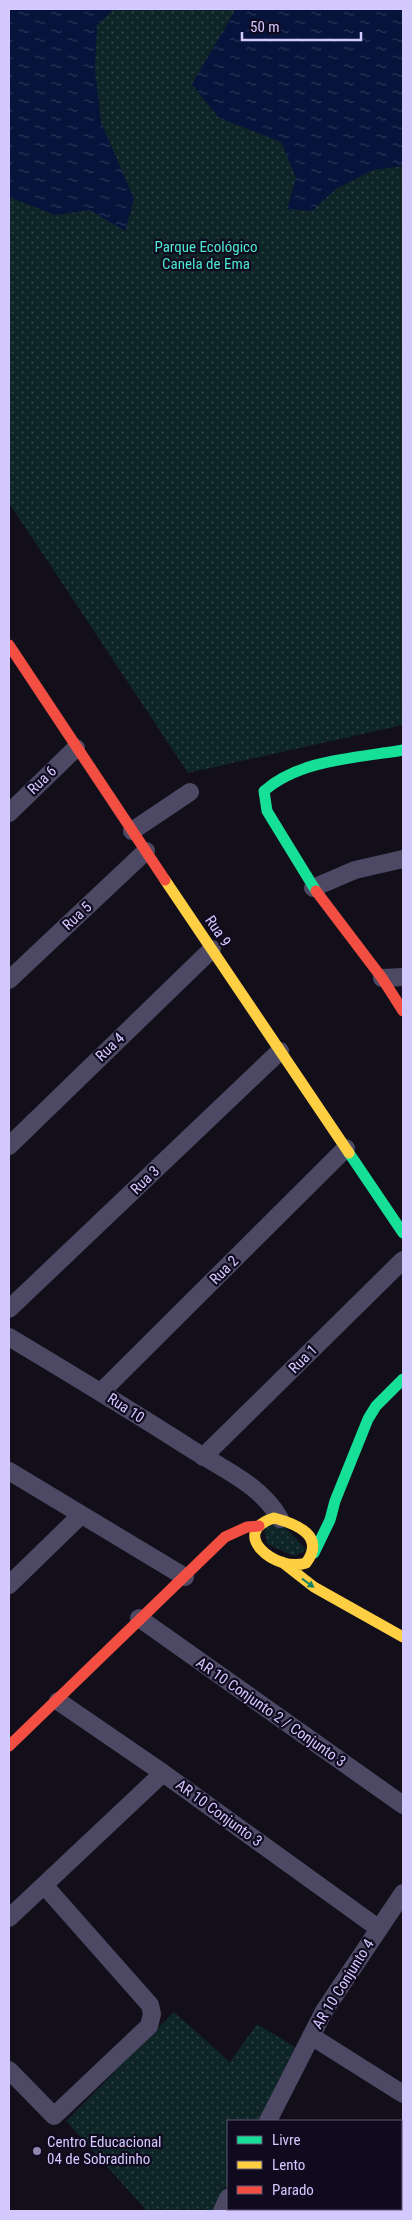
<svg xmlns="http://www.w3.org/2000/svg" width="412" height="2220" font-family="'Roboto Condensed',sans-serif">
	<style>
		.grass { fill: url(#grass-dots) }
		.water { fill: url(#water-ripples) }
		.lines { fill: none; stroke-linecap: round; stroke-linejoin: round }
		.street { stroke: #4d4964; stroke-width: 18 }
		.fast { stroke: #16e098; stroke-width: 11 }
		.slow { stroke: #ffcf43; stroke-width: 11 }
		.jam { stroke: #f24e42; stroke-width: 11 }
		.oneway { fill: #138062 }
		.poi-dot { fill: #9088af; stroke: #100a1f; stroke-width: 2 }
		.labels { text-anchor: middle; stroke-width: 4.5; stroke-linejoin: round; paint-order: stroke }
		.park-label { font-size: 15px; fill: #4ce8d0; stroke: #100a1f }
		.street-label { font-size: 15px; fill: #d4c9ff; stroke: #100a1f }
		.poi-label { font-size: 15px; fill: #d4c9ff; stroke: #100a1f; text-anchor: start }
	</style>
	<defs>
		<pattern id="grass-dots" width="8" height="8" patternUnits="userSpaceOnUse" patternTransform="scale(1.25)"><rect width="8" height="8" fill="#0e2528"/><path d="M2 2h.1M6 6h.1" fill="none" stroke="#304348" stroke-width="1.8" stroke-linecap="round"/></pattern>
		<pattern id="water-ripples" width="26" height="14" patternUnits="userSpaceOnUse" patternTransform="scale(1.25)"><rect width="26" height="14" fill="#06143b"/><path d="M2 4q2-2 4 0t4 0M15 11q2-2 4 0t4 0" fill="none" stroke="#293558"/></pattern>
	</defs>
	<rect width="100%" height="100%" fill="#120f1a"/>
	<!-- grass -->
	<path class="grass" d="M 9,9 L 403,9 L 403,725 L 188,773 L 9,503 Z
		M 279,1521 L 307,1550 L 294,1556 L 267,1544 L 264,1527 Z
		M 174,2012 L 230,2062 L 257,2024 L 295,2047 L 258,2121 L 228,2121 L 228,2182 L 214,2211 L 147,2211 L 66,2121 Z"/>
	<!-- water -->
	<path class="water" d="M 9,9 L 114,9 L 97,25 L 95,70 L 101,122 L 134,199 L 125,231 L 90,210 L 55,215 L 9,197 Z
		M 236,9 L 403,9 L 403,166 L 373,170 L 336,189 L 312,211 L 287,209 L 296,178 L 281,142 L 219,118 L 192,84 Z"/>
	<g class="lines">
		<!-- street -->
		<path class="street" d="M 9,813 L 76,748
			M 132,831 L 190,792
			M 313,888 L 355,870 L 403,859
			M 382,978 L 403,977
			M 9,980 L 146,851
			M 9,1146 L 212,949
			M 9,1309 L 280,1051
			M 9,1337 C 69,1373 129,1409 188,1447 C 219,1467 262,1485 280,1519
			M 101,1392 L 346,1148
			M 203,1457 L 403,1260
			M 9,1471 L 185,1577
			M 9,1585 L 81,1515
			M 139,1618 L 403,1805
			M 58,1701 L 163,1773 L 378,1928
			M 9,1918 L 163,1773
			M 311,2036 L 403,2094
			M 9,2070 L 54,2116 L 149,2026 L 152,2014 L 150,2005 L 44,1885
			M 268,2121 L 324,2011 L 403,1893
			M 222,2211 L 228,2198"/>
		<!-- fast -->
		<path class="fast" d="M 316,891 L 267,811 L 264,791 C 300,759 358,758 403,750
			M 349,1153 L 403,1233
			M 314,1553 L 330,1520 L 335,1501 L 368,1419 L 376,1406 L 403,1379"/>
		<!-- slow -->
		<path class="slow" d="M 165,880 L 349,1153
			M 274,1518 C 297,1524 326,1536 306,1563 C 275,1573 228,1532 274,1518 Z
			M 282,1562 L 314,1587 L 403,1637"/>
		<!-- jam -->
		<path class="jam" d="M 9,645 L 165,880
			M 316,891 L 382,978 L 403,1011
			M 9,1746 L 225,1537 L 247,1527 L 259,1526"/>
	</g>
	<!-- one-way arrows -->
	<defs><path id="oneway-solid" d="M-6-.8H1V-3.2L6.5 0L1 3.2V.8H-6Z" transform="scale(1.25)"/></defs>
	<use class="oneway" href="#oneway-solid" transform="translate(308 1583) rotate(36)"/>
	<!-- markers -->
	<circle class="poi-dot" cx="37" cy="2151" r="5"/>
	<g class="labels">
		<!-- park labels -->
		<g class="park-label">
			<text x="206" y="252">Parque Ecológico<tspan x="206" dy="17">Canela de Ema</tspan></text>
		</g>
		<!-- street labels -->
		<g class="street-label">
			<text transform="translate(42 780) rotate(-44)" y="5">Rua 6</text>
			<text transform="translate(77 916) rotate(-43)" y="5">Rua 5</text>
			<text transform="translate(218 931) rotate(56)" y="5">Rua 9</text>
			<text transform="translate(110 1047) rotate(-44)" y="5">Rua 4</text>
			<text transform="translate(145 1180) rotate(-44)" y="5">Rua 3</text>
			<text transform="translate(224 1270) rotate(-45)" y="5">Rua 2</text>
			<text transform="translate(303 1359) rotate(-45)" y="5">Rua 1</text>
			<text transform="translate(126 1408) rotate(33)" y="5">Rua 10</text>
			<text transform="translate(271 1712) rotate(35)" y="5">AR 10 Conjunto 2 / Conjunto 3</text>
			<text transform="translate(219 1813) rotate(36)" y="5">AR 10 Conjunto 3</text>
			<text transform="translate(343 1984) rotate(-58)" y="5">AR 10 Conjunto 4</text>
		</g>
		<!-- poi labels -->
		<g class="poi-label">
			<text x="47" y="2147">Centro Educacional<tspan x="47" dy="17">04 de Sobradinho</tspan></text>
		</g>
	</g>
	<!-- border -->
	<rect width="412" height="2220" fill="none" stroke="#d4c9ff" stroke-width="20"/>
	<!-- legend -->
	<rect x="227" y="2120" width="175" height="90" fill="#100a1f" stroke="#5e5679"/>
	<rect x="237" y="2136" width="25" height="8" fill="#16e098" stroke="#5e5679"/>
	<text x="272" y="2145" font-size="15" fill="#d4c9ff">Livre</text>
	<rect x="237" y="2161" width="25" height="8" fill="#ffcf43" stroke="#5e5679"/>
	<text x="272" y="2170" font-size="15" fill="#d4c9ff">Lento</text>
	<rect x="237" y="2186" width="25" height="8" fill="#f24e42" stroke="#5e5679"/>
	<text x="272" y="2195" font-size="15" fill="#d4c9ff">Parado</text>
	<!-- scale -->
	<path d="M242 32v8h119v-8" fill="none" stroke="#d4c9ff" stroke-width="2.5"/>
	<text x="250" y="32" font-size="15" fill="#d4c9ff" stroke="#100a1f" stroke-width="4" paint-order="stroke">50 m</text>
</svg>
